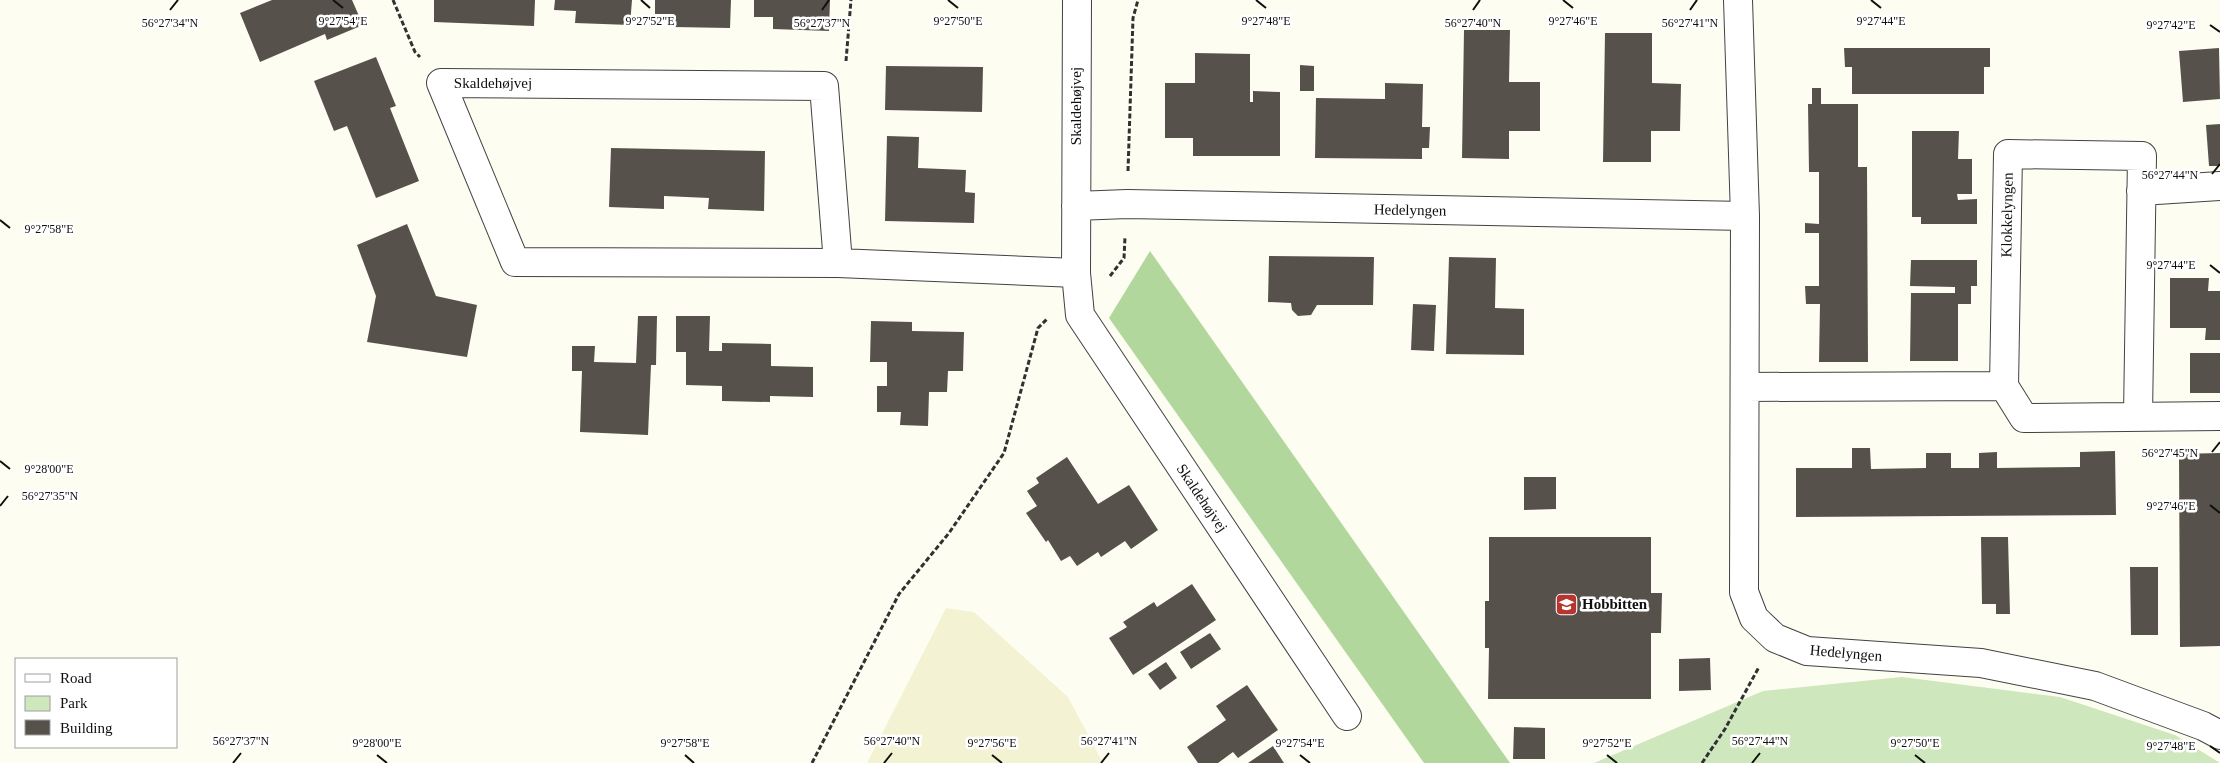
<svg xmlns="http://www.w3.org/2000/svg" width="2220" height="763" font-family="Georgia,serif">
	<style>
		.farmland { fill: #f3f3d3 }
		.green { fill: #cfe7bd }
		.forest { fill: #b2d79d }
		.building { fill: #57514c }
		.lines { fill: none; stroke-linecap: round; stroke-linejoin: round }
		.minor-casing { stroke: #424242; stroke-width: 30 }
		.path { stroke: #313131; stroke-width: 3; stroke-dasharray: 5 2.5; stroke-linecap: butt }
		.minor { stroke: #fff; stroke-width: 28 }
		.ticks { fill: none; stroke: #0f0f0f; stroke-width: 2 }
		.labels { text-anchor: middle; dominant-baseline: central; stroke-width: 5; stroke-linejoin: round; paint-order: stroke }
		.street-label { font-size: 15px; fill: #0f0f0f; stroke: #fff }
		.poi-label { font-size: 15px; font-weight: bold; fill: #0f0f0f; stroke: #fff; text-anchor: start }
		.ticks-label { font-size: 12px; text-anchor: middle; fill: #0f0f0f; stroke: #fff; stroke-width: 5; stroke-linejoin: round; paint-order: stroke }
	</style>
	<rect width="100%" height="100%" fill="#fefdf2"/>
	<path class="farmland" d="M946 608 974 612 1068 697 1103 763H867Z"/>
	<path class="green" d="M1902 677 2060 697 2175 735 2220 763H1594L1763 691Z"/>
	<path class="forest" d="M1150 251 1510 763H1424L1109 318Z"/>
	<path class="building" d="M272 0H352L363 25 327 40 325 34 260 62 240 13Z
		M434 0H535L534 26 434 22Z
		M555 0H632L630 25 575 23 576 11 554 10Z
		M655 0H731L730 28 673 27 674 14H655Z
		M754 0H830L829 31 773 29V17H754Z
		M1464 30H1510L1509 82H1540V131H1509V159L1462 158Z
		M1605 33H1652V83L1681 84 1680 131H1651V162H1603Z
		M1844 48H1990V67H1984V94H1852V67H1845Z
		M2219 48 2220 99 2183 102 2179 51Z
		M1195 53 1250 54V102H1253V91L1280 92V156H1193V138H1165V83H1195Z
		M376 57 396 106 390 108 419 181 376 198 347 126 334 131 314 81Z
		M1300 65 1314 66V91H1300Z
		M886 66 983 67 982 112 885 110Z
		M1385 83 1423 84 1422 127H1430L1429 148H1422V159L1315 158 1316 98 1385 99Z
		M1812 88H1821V104H1858V167H1867L1868 362H1819L1820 304H1806L1805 286H1819V233H1805V223L1819 224V172H1809L1808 104H1812Z
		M2220 124V166H2209L2206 125Z
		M1912 131H1959L1958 159H1972V194H1957L1958 200 1977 199V224H1921V217H1912Z
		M887 136 919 137 918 168 966 170 965 192 975 193 974 223 885 221Z
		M611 148 765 151 764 211 708 209 709 198 664 196V209L609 207Z
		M407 224 436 296 477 305 467 357 367 342 376 296 357 245Z
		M1269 256 1374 257 1373 305H1317L1311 315 1298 316 1292 310 1291 303 1268 302Z
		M1449 257 1496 258 1495 308 1524 309V355L1446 354Z
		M1911 260H1977V286H1971V304H1958V361H1910L1911 293H1955V287L1910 286Z
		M2170 278H2209L2208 291H2220V340H2205L2206 328H2170Z
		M1413 304 1436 305 1434 351 1411 350Z
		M638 316H657L656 365H651L648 435 580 432 582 371H572V346H595L594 362 636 363Z
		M676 316H710L709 351H722V343L771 344V366L813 367V397L770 396V402L722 401V386L686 385V352H676Z
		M871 321 912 322V331L964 332 963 371H948L947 392H929L928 426 900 425 901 412H877V386H887V362H870Z
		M2190 353H2220V393H2190Z
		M1852 448H1870L1871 469 1926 468V453H1951V468H1979V453L1997 452V468L2080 467V452L2115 451 2116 515 1796 517V468H1852Z
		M2220 453V646L2180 647 2179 454Z
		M1067 457 1098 504 1129 485 1158 530 1131 549 1125 541 1101 557 1098 552 1077 566 1070 556 1061 561 1048 540 1046 542 1026 513 1037 506 1027 491 1039 483 1036 478Z
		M1524 477H1556V509L1524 510Z
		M1489 537H1651V593H1662L1661 633H1651V699H1488L1489 648H1485V601H1489Z
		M1981 537H2008L2010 614H1996V604H1982Z
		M2130 567H2158V635H2131Z
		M1192 584 1216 620 1133 675 1109 638 1127 627 1123 622 1154 602 1157 607Z
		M1210 633 1221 649 1191 669 1180 652Z
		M1710 658 1711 690 1679 691V659Z
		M1166 662 1177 678 1160 690 1148 674Z
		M1247 685 1278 730 1238 758 1233 752 1218 763H1198L1187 747 1226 720 1216 706Z
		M1514 727 1545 728V759H1513Z
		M1273 746 1284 763H1248Z"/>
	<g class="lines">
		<defs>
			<path id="minor" d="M1077 0 1076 273 1080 315 1347 716
				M1738 0 1745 216 1744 592 1754 618 1775 638 1807 651 1981 663 2095 686 2203 726 2220 735
				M2141 191 2220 186
				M1076 206 1127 204 1745 216
				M838 263 824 86 441 83 515 262 838 263 1076 273
				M2004 386 2008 154 2142 156 2138 416
				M1746 387 2004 386 2024 418 2220 416"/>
		</defs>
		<use href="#minor" class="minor-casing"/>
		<path class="path" d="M393 0 415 52 420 57
			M846 61 851 0
			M1128 171 1133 18 1138 0
			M1110 276 1124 258 1125 237
			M812 763 899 594 949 533 1004 453 1038 328 1048 318
			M1702 763 1725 729 1759 667"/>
		<use href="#minor" class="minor"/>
	</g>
	<path class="ticks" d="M333 0 343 8M641 0 650 8M948 0 958 8M1256 0 1266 8M1563 0 1573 8M1871 0 1881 8M170 10 178 0M822 10 829 0M1473 10 1480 0M1690 10 1697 0M2210 25 2220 32M2212 174 2220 164M0 220 10 228M2210 265 2220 273M2212 452 2220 442M0 461 10 469M2210 505 2220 513M0 506 8 496M2210 746 2220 753M377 755 387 763M685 755 694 763M992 755 1002 763M1300 755 1310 763M1607 755 1617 763M1915 755 1925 763M233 763 241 753M884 763 892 753M1101 763 1109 753M1752 763 1760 753"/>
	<defs>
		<symbol id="school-square" viewBox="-11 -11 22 22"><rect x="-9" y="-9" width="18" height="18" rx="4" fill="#b7342f" stroke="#fff"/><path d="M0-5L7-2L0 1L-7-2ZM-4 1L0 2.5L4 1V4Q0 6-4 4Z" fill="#fff"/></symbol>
	</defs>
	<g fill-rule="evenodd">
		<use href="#school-square" x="1554" y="592" width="25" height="25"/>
	</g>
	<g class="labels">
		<g class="street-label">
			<text x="493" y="83">Skaldehøjvej</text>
			<text transform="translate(1076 106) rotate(-90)">Skaldehøjvej</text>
			<text transform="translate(1410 210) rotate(1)">Hedelyngen</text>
			<text transform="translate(2007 215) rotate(-89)">Klokkelyngen</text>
			<text transform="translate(1202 498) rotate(56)">Skaldehøjvej</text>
			<text transform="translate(1846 653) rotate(5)">Hedelyngen</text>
		</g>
		<g class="poi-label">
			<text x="1582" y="604">Hobbitten</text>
		</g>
	</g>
	<g class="ticks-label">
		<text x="1573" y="25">9°27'46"E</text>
		<text x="343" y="25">9°27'54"E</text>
		<text x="650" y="25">9°27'52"E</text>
		<text x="958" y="25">9°27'50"E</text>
		<text x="1266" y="25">9°27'48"E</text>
		<text x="1881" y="25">9°27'44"E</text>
		<text x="170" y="27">56°27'34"N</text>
		<text x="822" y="27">56°27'37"N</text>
		<text x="1473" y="27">56°27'40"N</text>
		<text x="1690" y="27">56°27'41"N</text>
		<text x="2171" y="29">9°27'42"E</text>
		<text x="2170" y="179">56°27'44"N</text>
		<text x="49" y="233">9°27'58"E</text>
		<text x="2171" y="269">9°27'44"E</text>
		<text x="2170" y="457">56°27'45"N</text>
		<text x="49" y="473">9°28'00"E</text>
		<text x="50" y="500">56°27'35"N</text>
		<text x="2171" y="510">9°27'46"E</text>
		<text x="241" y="745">56°27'37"N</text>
		<text x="892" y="745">56°27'40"N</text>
		<text x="1109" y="745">56°27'41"N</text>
		<text x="1760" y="745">56°27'44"N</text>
		<text x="377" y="747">9°28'00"E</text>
		<text x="685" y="747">9°27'58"E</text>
		<text x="992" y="747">9°27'56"E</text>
		<text x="1300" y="747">9°27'54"E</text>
		<text x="1607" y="747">9°27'52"E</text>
		<text x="1915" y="747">9°27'50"E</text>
		<text x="2171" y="750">9°27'48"E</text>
	</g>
	<rect x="15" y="658" width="162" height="90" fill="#ffffff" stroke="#9f9f9f"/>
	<rect x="25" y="674" width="25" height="8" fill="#ffffff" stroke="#9f9f9f"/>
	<text x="60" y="683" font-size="15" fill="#0f0f0f">Road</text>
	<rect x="25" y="696" width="25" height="15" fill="#cfe7bd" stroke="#9f9f9f"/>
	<text x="60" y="708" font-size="15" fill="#0f0f0f">Park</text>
	<rect x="25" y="720" width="25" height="15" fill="#57514c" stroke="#9f9f9f"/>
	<text x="60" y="733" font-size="15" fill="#0f0f0f">Building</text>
</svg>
